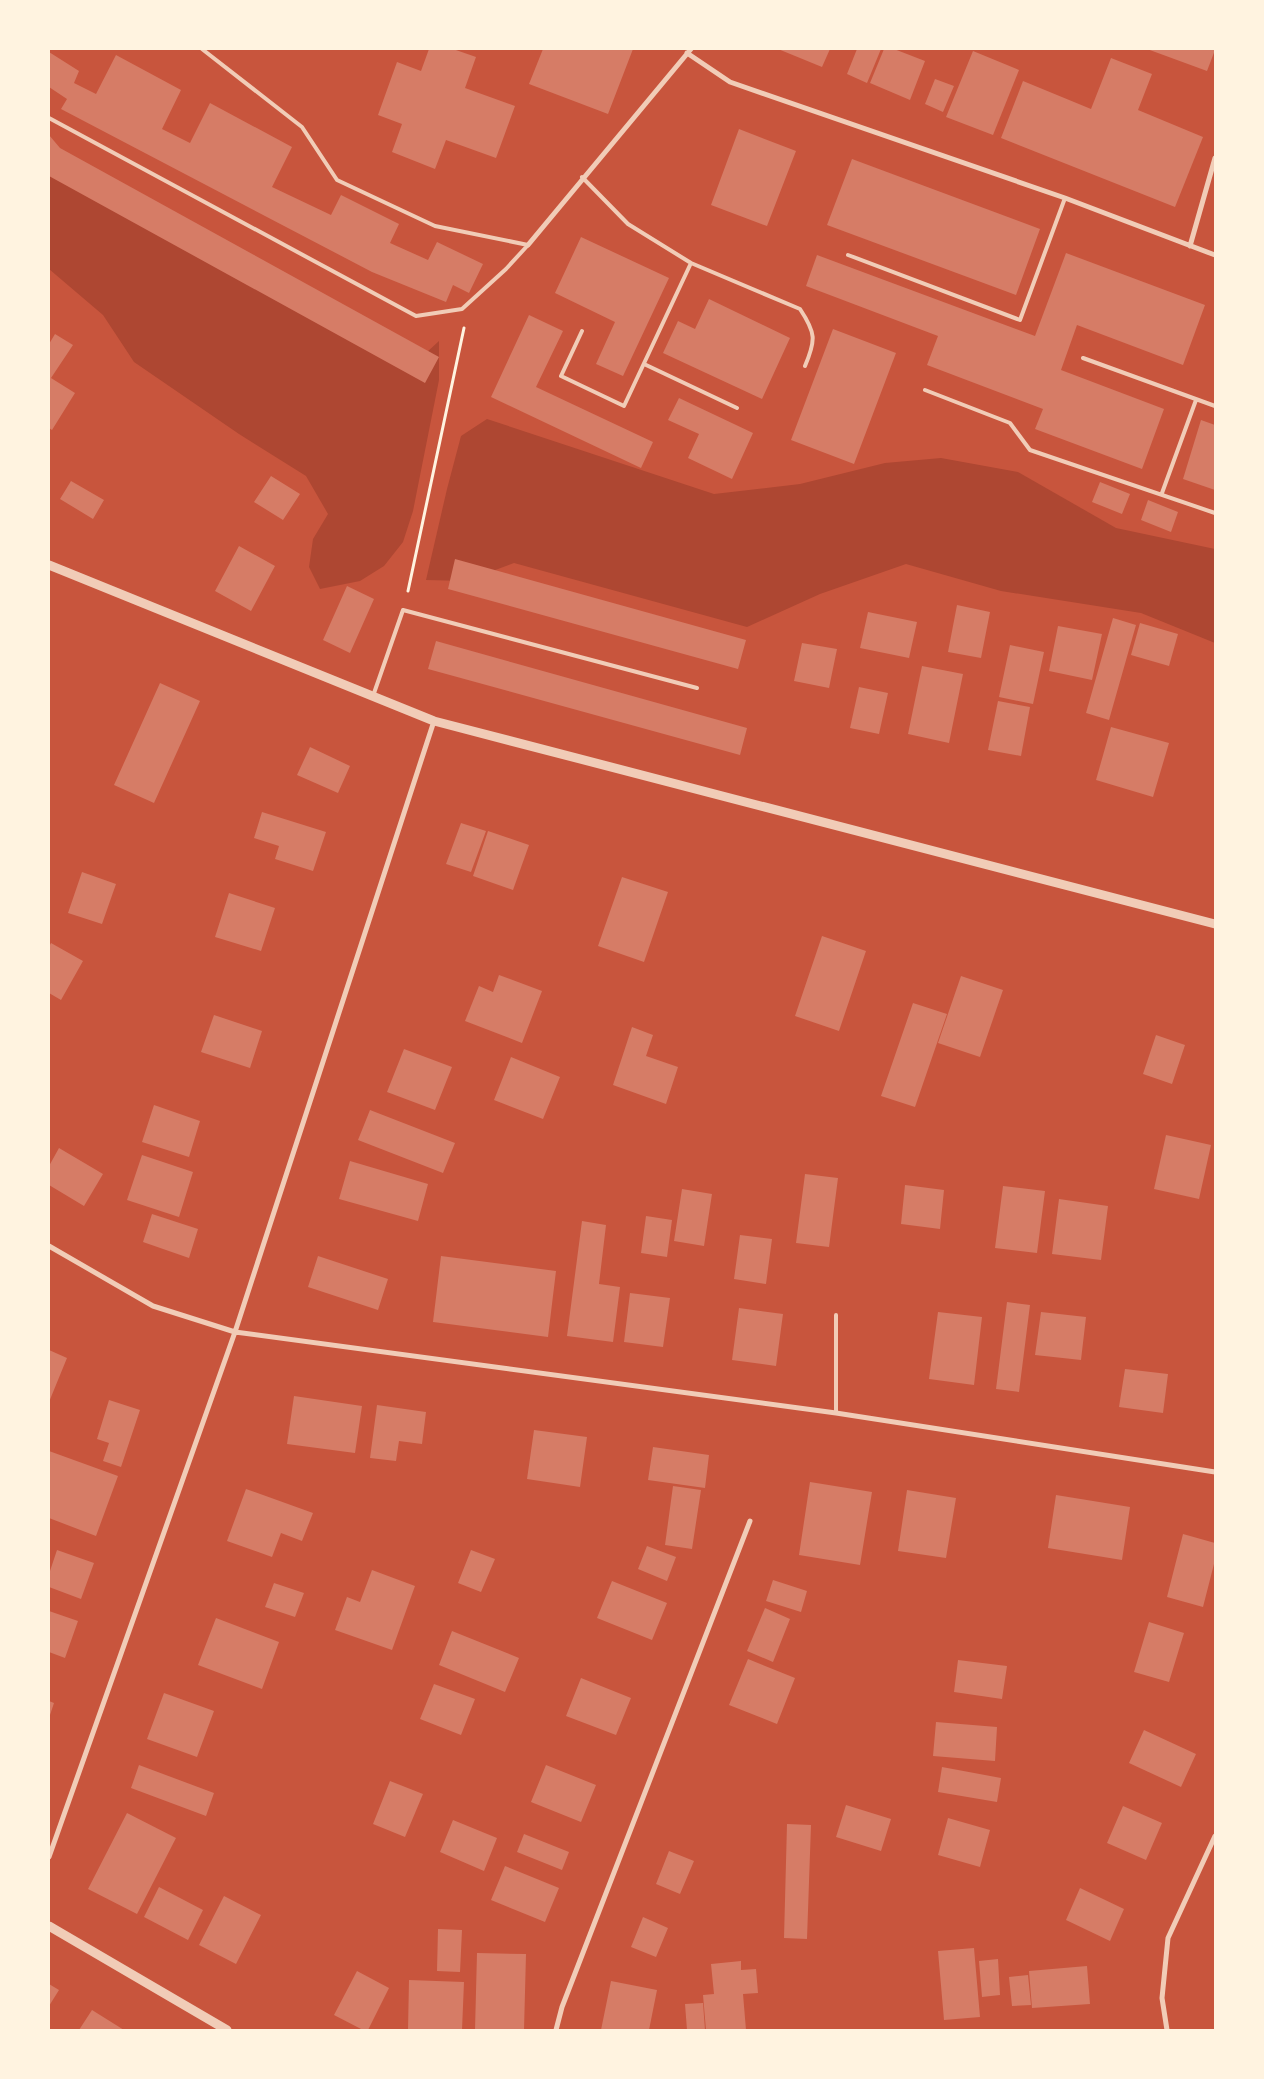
<svg xmlns="http://www.w3.org/2000/svg" width="1264" height="2079" font-family="Barlow,sans-serif">
	<style>
		.green { fill: #ae4732 }
		.building { fill: #d67c66 }
		.lines { fill: none; stroke-linecap: round; stroke-linejoin: round }
		.path { stroke: #fff3e0; stroke-width: 3 }
		.service { stroke: #f1ccb7; stroke-width: 4 }
		.minor { stroke: #f1ccb7; stroke-width: 5 }
		.tertiary { stroke: #f1ccb7; stroke-width: 9 }
	</style>
	<rect width="100%" height="100%" fill="#c8553d"/>
	<path class="green" d="M49 164 413 365 439 341V380L413 511 403 542 384 566 360 581 320 589 309 567 313 539 328 514 306 476 239 434 134 362 103 315 49 269Z
		M487 419 714 494 800 484 885 463 941 458 1018 472 1116 528 1215 549V643L1141 613 1001 591 906 564 820 594 747 627 514 563 466 581 426 580 447 489 461 436Z"/>
	<path class="building" d="M429 49H453L476 57 465 88 515 106 496 158 446 140 435 169 392 152 402 124 378 115 397 62 421 71Z
		M543 49H633L608 114 529 84Z
		M778 49H830L822 67Z
		M857 49H881L867 83 847 74Z
		M884 49H894L925 61 910 100 870 83Z
		M1147 49H1215V50L1207 71Z
		M973 51 1019 70 993 135 946 117Z
		M49 52 79 71 74 83 96 94 116 55 181 90 162 129 190 143 210 103 292 147 272 187 331 215 341 195 399 224 390 243 428 260 437 242 483 264 469 293 453 285 446 302 372 272 61 109 67 99 49 87Z
		M1111 58 1152 74 1138 110 1203 137 1175 207 1001 138 1023 81 1091 109Z
		M935 79 954 86 943 112 925 104Z
		M739 129 796 151 767 226 711 205Z
		M49 135 60 148 439 357 425 383 49 176Z
		M852 159 1040 229 1016 295 827 225Z
		M581 237 669 278 623 376 596 364 615 322 555 293Z
		M1066 253 1205 305 1183 365 1077 325 1061 370 1164 409 1142 469 1035 429 1043 409 927 365 938 336 806 286 817 255 1035 336Z
		M709 299 790 338 762 399 663 353 678 321 695 329Z
		M529 315 563 331 536 387 653 442 641 468 491 397Z
		M833 329 896 353 854 464 791 440Z
		M55 334 73 345 51 378 75 393 52 430 49 428V344Z
		M679 398 753 433 732 479 688 458 699 434 668 420Z
		M1201 420 1215 425V490L1183 479Z
		M271 476 300 494 283 520 254 502Z
		M71 481 104 500 93 519 60 499Z
		M1100 482 1130 494 1122 514 1092 502Z
		M1148 500 1178 512 1171 532 1141 520Z
		M239 546 275 566 251 611 215 591Z
		M455 559 746 640 738 669 448 589Z
		M347 586 374 599 350 653 323 640Z
		M957 605 990 612 981 658 948 652Z
		M868 612 917 622 909 658 860 648Z
		M1113 618 1136 625 1109 720 1086 713Z
		M1140 623 1178 634 1169 666 1131 655Z
		M1058 626 1102 634 1092 680 1049 671Z
		M436 641 747 728 740 755 428 669Z
		M802 643 837 649 829 688 794 681Z
		M1010 645 1044 652 1033 704 999 697Z
		M922 666 963 674 949 743 908 734Z
		M160 683 200 701 154 803 114 785Z
		M859 687 888 693 879 734 850 728Z
		M998 701 1030 707 1021 756 988 750Z
		M1111 727 1169 743 1153 797 1096 780Z
		M310 747 350 766 338 793 297 775Z
		M262 812 326 832 313 871 275 859 279 846 254 838Z
		M461 823 486 831 471 872 446 864Z
		M488 831 529 845 513 890 473 876Z
		M82 872 116 884 102 924 68 913Z
		M622 877 668 892 644 962 598 946Z
		M229 893 275 908 261 951 215 937Z
		M822 936 866 951 839 1031 795 1016Z
		M51 943 83 961 61 1000 49 993V947Z
		M499 975 542 991 522 1043 465 1021 479 986 493 992Z
		M961 976 1003 990 980 1057 938 1043Z
		M913 1003 947 1014 915 1107 881 1096Z
		M214 1015 262 1031 250 1068 201 1052Z
		M632 1027 653 1035 646 1056 678 1067 666 1104 613 1085Z
		M1156 1035 1185 1045 1172 1084 1143 1074Z
		M404 1049 452 1067 435 1110 387 1092Z
		M511 1057 560 1077 543 1119 494 1100Z
		M154 1105 200 1121 189 1157 142 1142Z
		M370 1110 455 1143 443 1173 358 1140Z
		M1166 1135 1211 1145 1199 1199 1154 1189Z
		M59 1148 103 1174 84 1206 49 1185V1166Z
		M142 1155 193 1172 179 1217 127 1200Z
		M350 1161 428 1184 418 1221 339 1199Z
		M805 1174 838 1178 829 1247 796 1243Z
		M905 1185 944 1190 940 1229 901 1224Z
		M1003 1186 1045 1191 1037 1253 995 1248Z
		M682 1189 712 1194 704 1246 674 1241Z
		M1059 1199 1108 1206 1101 1260 1052 1254Z
		M152 1214 198 1229 189 1258 143 1242Z
		M646 1216 672 1220 667 1257 641 1253Z
		M582 1221 606 1225 599 1284 620 1287 613 1342 567 1336Z
		M740 1235 772 1239 766 1284 734 1279Z
		M318 1256 388 1279 378 1310 308 1287Z
		M441 1256 556 1271 548 1337 433 1322Z
		M630 1293 670 1298 663 1347 624 1342Z
		M1007 1302 1030 1305 1019 1392 996 1389Z
		M739 1308 783 1314 776 1366 732 1360Z
		M938 1312 982 1317 974 1385 929 1379Z
		M1041 1312 1086 1317 1081 1360 1035 1355Z
		M49 1350 67 1358 49 1402Z
		M1125 1369 1168 1374 1163 1413 1119 1407Z
		M294 1396 362 1406 355 1453 287 1444Z
		M109 1400 140 1410 121 1467 103 1461 109 1443 97 1439Z
		M377 1405 426 1412 422 1444 399 1441 396 1461 370 1458Z
		M534 1430 587 1437 580 1487 527 1479Z
		M653 1447 709 1455 705 1488 648 1480Z
		M49 1451 118 1476 96 1536 49 1518Z
		M810 1482 872 1492 860 1565 799 1555Z
		M673 1486 701 1490 692 1549 665 1545Z
		M246 1489 313 1513 302 1541 281 1533 272 1557 227 1541Z
		M907 1490 956 1498 946 1558 898 1551Z
		M1056 1495 1130 1507 1122 1560 1048 1548Z
		M1183 1534 1215 1543V1560L1203 1607 1167 1597Z
		M647 1546 676 1557 667 1581 638 1569Z
		M57 1550 94 1563 81 1599 49 1587V1574Z
		M471 1550 495 1559 481 1592 458 1583Z
		M372 1570 415 1586 392 1650 335 1630 347 1597 360 1602Z
		M773 1580 807 1591 801 1612 766 1601Z
		M612 1581 667 1603 652 1640 597 1618Z
		M274 1583 304 1593 295 1617 265 1607Z
		M765 1608 790 1619 773 1662 747 1651Z
		M49 1611 78 1621 65 1658 49 1652Z
		M216 1618 279 1642 262 1689 198 1665Z
		M1149 1622 1184 1633 1169 1682 1134 1672Z
		M452 1631 519 1658 505 1692 439 1665Z
		M748 1659 795 1678 777 1724 729 1705Z
		M958 1660 1007 1666 1002 1699 954 1692Z
		M581 1678 631 1698 616 1735 566 1716Z
		M434 1684 475 1699 461 1735 420 1719Z
		M164 1693 214 1711 197 1757 147 1739Z
		M49 1701 54 1703 49 1718Z
		M936 1722 997 1727 995 1761 933 1756Z
		M1144 1730 1196 1754 1181 1787 1129 1763Z
		M139 1765 214 1793 206 1816 131 1788Z
		M546 1765 596 1785 581 1822 531 1802Z
		M942 1767 1001 1778 997 1802 938 1792Z
		M390 1781 423 1794 405 1837 373 1824Z
		M846 1805 891 1819 881 1851 836 1837Z
		M1123 1806 1162 1823 1146 1860 1107 1843Z
		M127 1813 176 1838 137 1914 88 1889Z
		M948 1818 990 1830 980 1867 938 1855Z
		M453 1820 497 1838 484 1871 440 1852Z
		M787 1824 811 1825 807 1939 784 1938Z
		M524 1834 569 1852 562 1870 517 1852Z
		M669 1851 694 1861 680 1894 656 1884Z
		M505 1866 559 1888 545 1922 491 1900Z
		M159 1887 203 1910 188 1940 144 1917Z
		M1080 1888 1124 1909 1110 1941 1066 1920Z
		M224 1896 261 1915 236 1964 199 1945Z
		M643 1917 668 1928 656 1957 631 1947Z
		M438 1929 462 1930 460 1972 437 1971Z
		M974 1948 980 2017 944 2020 938 1951Z
		M477 1953 526 1954 524 2030H475Z
		M998 1959 1000 1995 982 1997 979 1961Z
		M741 1961V1970L756 1969 758 1993 743 1994 746 2030H706L703 1995 714 1994 711 1964Z
		M1087 1966 1090 2004 1032 2008 1029 1971Z
		M357 1971 389 1988 368 2030H363L334 2015Z
		M1028 1975 1031 2005 1012 2006 1009 1977Z
		M409 1980 464 1982 462 2030H408Z
		M611 1981 657 1990 649 2030H601Z
		M49 1984 59 1990 49 2006Z
		M703 2003 705 2030H687L685 2004Z
		M92 2010 124 2030H79Z"/>
	<g class="lines">
		<path class="path" d="M408 591 464 328"/>
		<path class="service" d="M202 49 302 127 337 180 435 226 528 245
			M49 118 416 316 462 309 506 269 528 245
			M582 177 628 224 691 263 800 309C816 333 816 340 805 366
			M848 255 1020 320 1065 198
			M582 331 561 376 624 406 691 263
			M1083 358 1215 406
			M644 364 737 408
			M925 390 1010 423 1030 450 1215 513
			M1162 493 1196 400
			M373 696 403 610 697 688
			M836 1315V1413"/>
		<path class="minor" d="M687 53 730 82 1065 198 1215 255
			M528 245 691 49
			M1190 246 1215 158
			M49 1246 153 1306 235 1332 836 1413 1215 1472
			M49 1857 235 1332 434 721
			M556 2030 562 2007 750 1521
			M1167 2030 1162 1998 1168 1938 1215 1836"/>
		<path class="tertiary" d="M49 565 434 721 1215 924
			M49 1926 227 2030"/>
	</g>
	<rect width="1264" height="2079" fill="none" stroke="#fff3e0" stroke-width="100"/>
</svg>
